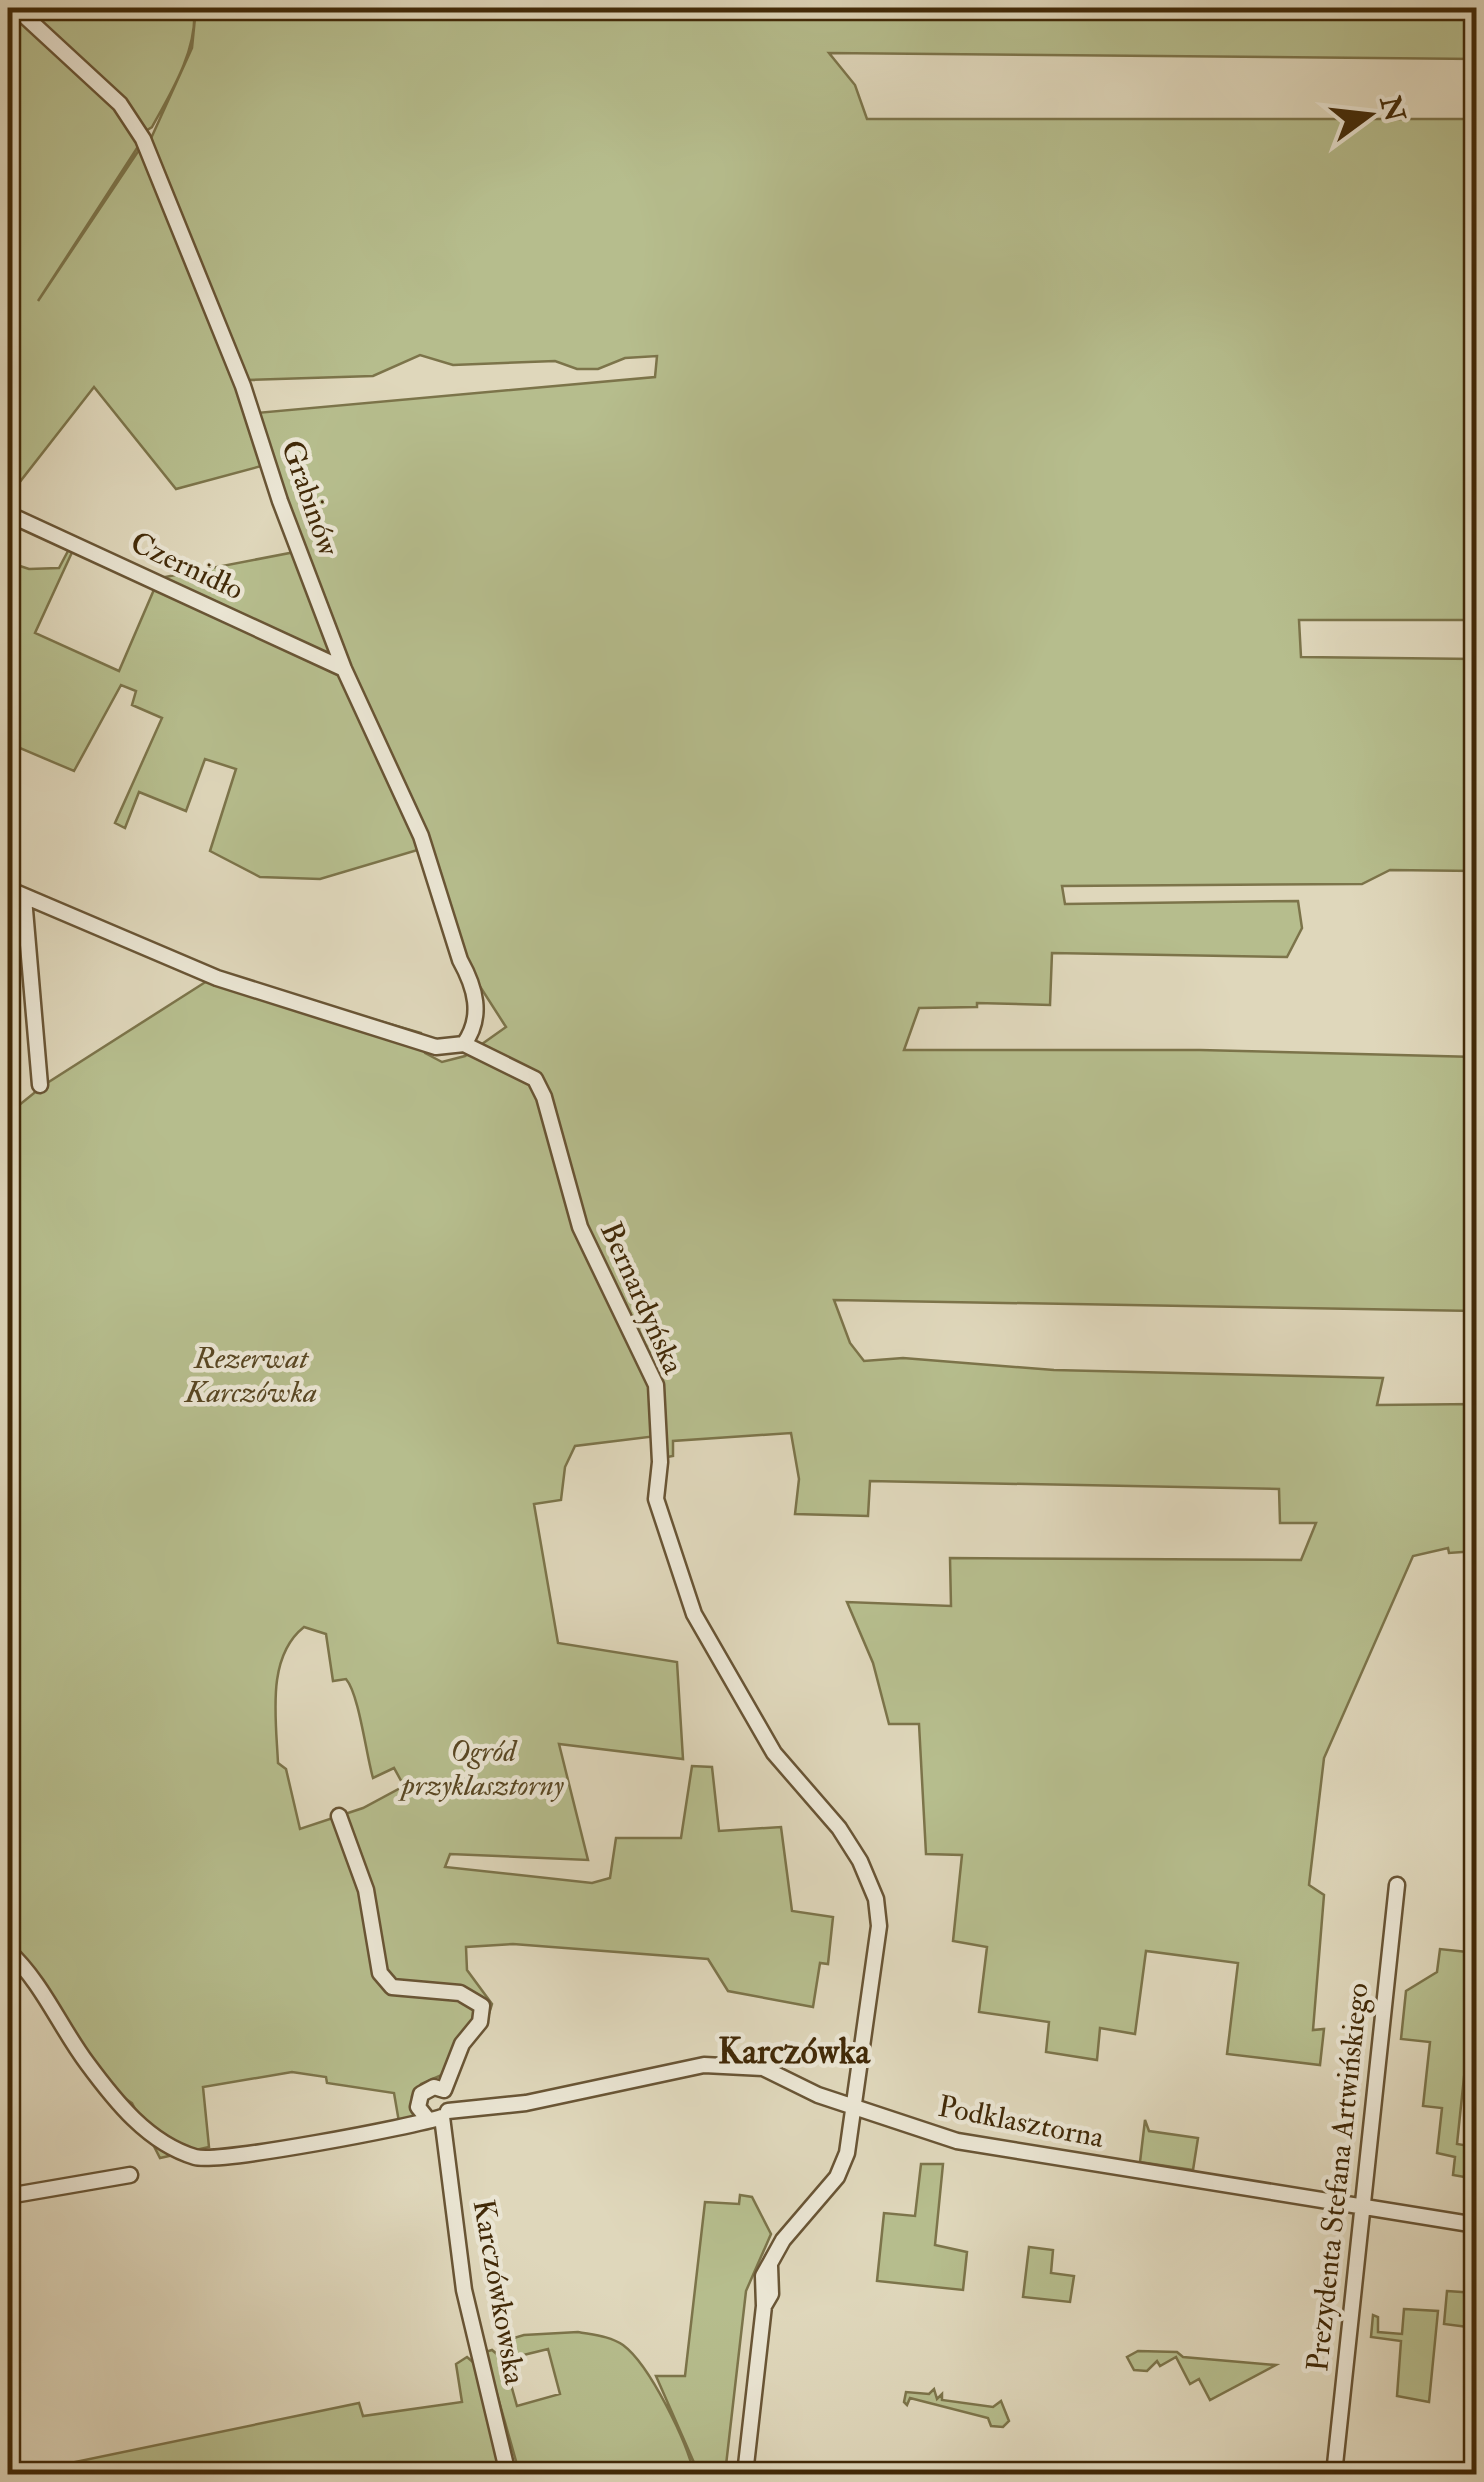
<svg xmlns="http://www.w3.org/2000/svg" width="1484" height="2482" font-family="'IM FELL Double Pica',serif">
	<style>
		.green { fill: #b6bd8d; stroke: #7c744a; stroke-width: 2.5; fill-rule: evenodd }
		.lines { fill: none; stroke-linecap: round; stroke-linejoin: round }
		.minor-casing { stroke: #695535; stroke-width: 19 }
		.minor { stroke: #eae5d3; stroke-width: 14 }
		.labels { text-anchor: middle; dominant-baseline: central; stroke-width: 9; stroke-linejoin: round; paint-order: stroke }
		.street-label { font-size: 30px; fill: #422a08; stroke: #eae5d3 }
		.park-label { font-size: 30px; font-style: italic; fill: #594723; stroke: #eae5d3 }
		.quarter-label { font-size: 35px; font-weight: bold; fill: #422a08; stroke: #eae5d3 }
	</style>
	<rect width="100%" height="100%" fill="#dfd7bb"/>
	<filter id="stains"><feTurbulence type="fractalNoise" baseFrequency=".002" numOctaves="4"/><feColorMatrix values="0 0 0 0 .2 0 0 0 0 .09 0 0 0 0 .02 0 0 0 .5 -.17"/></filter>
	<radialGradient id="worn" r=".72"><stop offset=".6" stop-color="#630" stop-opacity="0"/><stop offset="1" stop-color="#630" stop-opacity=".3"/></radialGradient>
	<path class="green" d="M8 8H13L47 45 118 106 141 142 38 301 141 147 194 274 195 268 148 145 192 48 196 8H1476V59L829 53 855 85 867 119H1476V620H1299L1301 657 1476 659V871L1390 870 1362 884 1062 886 1065 904 1298 901 1302 928 1287 957 1052 953 1050 1005 977 1003V1007L919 1008 904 1050H1200L1476 1057V1311L834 1300 850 1343 864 1361 903 1358 1054 1370 1383 1378 1377 1405 1476 1404V1551L1449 1553 1448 1548 1413 1556 1324 1758 1309 1885 1324 1895 1313 2030 1324 2029 1320 2065 1227 2054 1238 1963 1146 1951 1135 2034 1100 2028 1097 2060 1046 2052 1049 2022 979 2012 987 1947 953 1941 962 1855 926 1854 919 1724H889L873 1663 847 1602 951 1606 950 1558 1301 1560 1316 1523H1280L1279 1489 870 1481 868 1516 795 1514 799 1479 791 1433 673 1441V1456L667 1457 658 1380 586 1229 553 1132 548 1138 574 1216 646 1365 653 1385 657 1436 575 1446 565 1467 561 1500 534 1504 558 1643 677 1662 683 1759 559 1744 588 1860 450 1854 445 1867 592 1883 610 1878 616 1838H681L692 1766 712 1767 719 1831 781 1827 792 1911 833 1917 828 1964 820 1963 813 2007 728 1991 708 1959 513 1944 466 1947 467 1970 492 2004 488 2017 484 2004 473 1993 471 1999 478 2015 460 2037 444 2074 421 2084 412 2096 414 2119 399 2122 394 2093 327 2083 326 2077 292 2072 203 2087 209 2147 160 2158 132 2103 105 2085 28 1972 8 1955V1114L44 1085 218 974 421 1033 425 1053 442 1062 465 1056 506 1027 463 960 425 837 344 662 256 413 655 377 657 356 625 358 598 369H577L555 361 453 365 420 355 373 376 245 380 209 298 205 303 237 378 265 465 176 489 94 387 8 497ZM304 1627 326 1634 333 1681 346 1679C359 1694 366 1754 373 1778L394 1768 404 1786 363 1808 300 1829 286 1769 278 1763C276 1718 266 1657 304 1627Z
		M20 8H194C198 49 171 93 152 127L144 132Z
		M74 548 35 633 119 671 156 585 341 671 421 849 320 879 260 877 210 851 236 769 205 759 186 811 139 792 125 828 115 823 162 718 132 705 136 691 121 685 74 771 8 743V562L29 569 59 568 69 549Z
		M295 552 335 660 160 578Z
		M1472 1889H1476V2080L1464 2077 1457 2144 1476 2147V2179L1453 2175 1455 2157 1437 2153 1442 2108 1423 2106 1430 2042 1401 2039 1406 1991 1437 1972 1440 1949 1468 1952Z
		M1145 2120 1149 2131 1198 2138 1193 2170 1140 2162Z
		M921 2164H943L935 2245 967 2252 963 2290 877 2281 884 2213 915 2216Z
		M740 2195 752 2197 771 2234 746 2291 725 2474H699L656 2376H685L705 2202 739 2204Z
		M1029 2247 1053 2250 1051 2273 1074 2276 1070 2302 1023 2297Z
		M1447 2291 1476 2293V2328L1444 2324Z
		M1404 2309 1438 2311 1429 2402 1397 2396 1401 2341 1371 2337 1373 2315 1378 2317V2332L1402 2334Z
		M578 2332C594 2335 610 2336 623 2345 650 2365 687 2442 694 2474H520L533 2464 518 2468 485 2352 492 2350 504 2360 517 2406 560 2394 548 2349 511 2358 497 2343 524 2335Z
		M1138 2351 1177 2352 1183 2357 1276 2365 1210 2400 1199 2379 1190 2384 1176 2357 1160 2366 1157 2361 1147 2371 1134 2370 1127 2357Z
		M467 2357 474 2363 502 2474H51V2467L359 2403 363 2416 462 2402 456 2364Z
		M934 2389 937 2399 942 2394V2400L993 2407 1001 2401 1009 2421 1003 2427 991 2426 988 2418 910 2398 907 2405 904 2402 906 2392 929 2394Z"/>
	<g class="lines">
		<defs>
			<path id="minor" d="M16 8 120 104 143 139 243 386 280 501 344 669 421 836 460 960C475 987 484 1016 464 1044
				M8 514 344 669
				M8 889 217 978 436 1047 464 1044 535 1079 544 1097 580 1227 656 1385 660 1462 656 1499 694 1614 774 1753 839 1828 860 1861 876 1899 879 1926 847 2153 837 2177 783 2240 763 2276 764 2306 745 2474
				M24 898 40 1085
				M339 1816 366 1890 380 1973 392 1987 460 1993 482 2006 480 2022 462 2044 444 2090
				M8 1951C42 1982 60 2027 87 2063 115 2101 148 2143 195 2157 218 2164 415 2126 442 2117
				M448 2111 526 2103 704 2065 763 2068 818 2095 957 2141 1476 2225
				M426 2117 418 2107 421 2094 434 2087 444 2090
				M442 2117 464 2290 508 2474
				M8 2196 130 2175
				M764 2306 771 2294 770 2266
				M1334 2474 1397 1885"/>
		</defs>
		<use href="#minor" class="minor-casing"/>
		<use href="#minor" class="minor"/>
	</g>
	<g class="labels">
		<g class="street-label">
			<text transform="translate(310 498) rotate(71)">Grabinów</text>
			<text transform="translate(187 566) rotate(25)">Czernidło</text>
			<text transform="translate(642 1298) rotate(66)">Bernardyńska</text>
			<text transform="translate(1021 2122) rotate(11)">Podklasztorna</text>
			<text transform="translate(1338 2177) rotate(-84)">Prezydenta Stefana Artwińskiego</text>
			<text transform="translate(499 2292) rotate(80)">Karczówkowska</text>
		</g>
		<g class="park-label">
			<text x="251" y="1358">Rezerwat<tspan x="251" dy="34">Karczówka</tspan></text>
			<text x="483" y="1751">Ogród<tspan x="483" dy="34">przyklasztorny</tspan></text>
		</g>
		<g class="quarter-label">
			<text x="794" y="2052">Karczówka</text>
		</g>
	</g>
	<rect width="1484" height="2482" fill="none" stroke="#dfd7bb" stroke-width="40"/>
	<rect x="10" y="10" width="1464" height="2462" fill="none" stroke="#422a08" stroke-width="5"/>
	<rect x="20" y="20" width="1444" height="2442" fill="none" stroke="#422a08" stroke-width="2.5"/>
	<g transform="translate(1369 115) rotate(75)" stroke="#eae5d3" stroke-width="8" paint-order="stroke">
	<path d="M0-8L18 38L0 25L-18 38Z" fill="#422a08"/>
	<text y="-15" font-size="28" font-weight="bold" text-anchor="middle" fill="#422a08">N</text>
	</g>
	<rect width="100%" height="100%" filter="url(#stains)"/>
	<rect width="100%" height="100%" fill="url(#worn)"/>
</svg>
